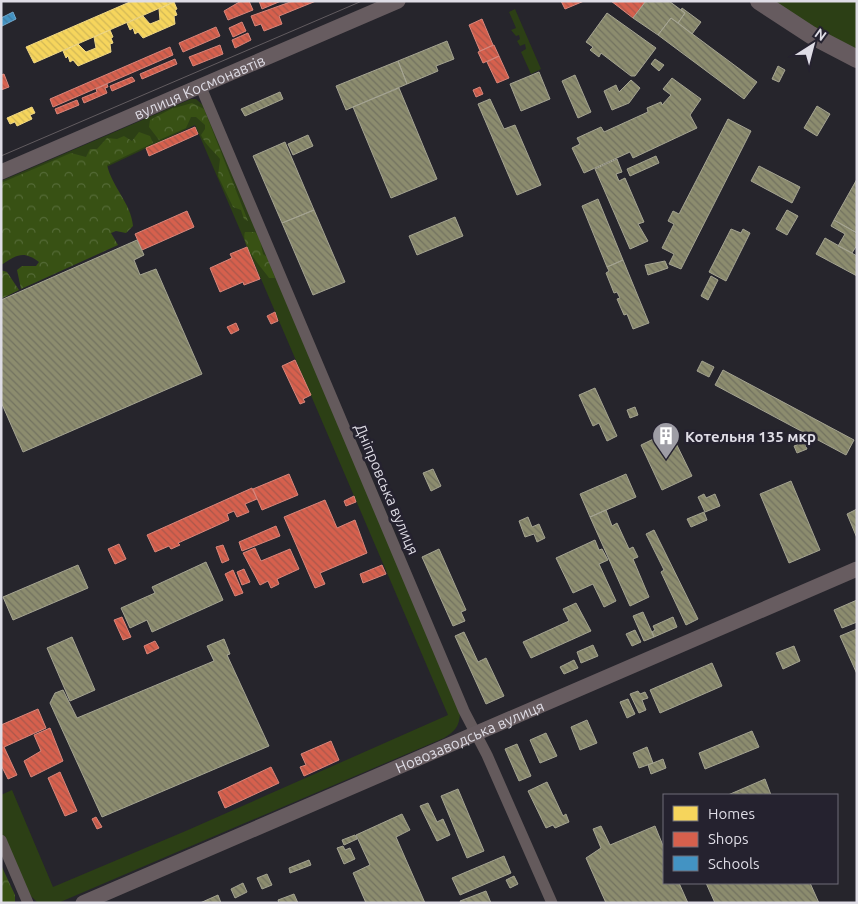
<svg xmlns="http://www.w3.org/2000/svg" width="858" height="904" font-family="Ubuntu,sans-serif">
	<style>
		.green { fill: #2c3f15 }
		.forest { fill: url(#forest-crowns) }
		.homes { fill: url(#homes-back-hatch); stroke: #efd785 }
		.shops { fill: url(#shops-back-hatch); stroke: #d9867b }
		.schools { fill: url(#schools-back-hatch); stroke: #72a9ce }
		.industry { fill: url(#industry-back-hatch); stroke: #a5a492 }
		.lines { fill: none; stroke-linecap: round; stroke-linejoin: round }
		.street { stroke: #645a5c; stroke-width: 11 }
		.secondary { stroke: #675c60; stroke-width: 15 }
		.primary { stroke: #665b5f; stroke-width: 18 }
		.tram { stroke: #625c60; stroke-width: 1 }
		.labels { text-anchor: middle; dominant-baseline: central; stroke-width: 5; stroke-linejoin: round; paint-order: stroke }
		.street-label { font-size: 15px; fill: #dfdde6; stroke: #25222f }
		.poi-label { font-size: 15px; font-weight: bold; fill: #dfdde6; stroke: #25222f; text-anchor: start }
	</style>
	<defs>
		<pattern id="forest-crowns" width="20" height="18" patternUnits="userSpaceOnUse" patternTransform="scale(1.25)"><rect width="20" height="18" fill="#385114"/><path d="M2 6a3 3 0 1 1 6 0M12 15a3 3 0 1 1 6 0" fill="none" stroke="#546a36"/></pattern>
		<pattern id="homes-back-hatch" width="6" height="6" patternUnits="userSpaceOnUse" patternTransform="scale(1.25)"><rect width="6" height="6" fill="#f6d55c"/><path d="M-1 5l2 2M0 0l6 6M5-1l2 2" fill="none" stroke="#d2b857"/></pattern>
		<pattern id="shops-back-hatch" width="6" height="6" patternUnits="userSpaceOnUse" patternTransform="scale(1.25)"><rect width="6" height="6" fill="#d6604d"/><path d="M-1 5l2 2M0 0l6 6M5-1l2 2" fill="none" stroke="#aa574b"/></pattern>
		<pattern id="schools-back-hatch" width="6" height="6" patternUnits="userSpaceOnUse" patternTransform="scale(1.25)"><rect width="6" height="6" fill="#4393c3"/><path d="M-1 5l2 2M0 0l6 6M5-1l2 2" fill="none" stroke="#437b9d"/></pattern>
		<pattern id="industry-back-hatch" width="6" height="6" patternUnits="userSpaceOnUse" patternTransform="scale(1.25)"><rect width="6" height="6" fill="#8c8c6e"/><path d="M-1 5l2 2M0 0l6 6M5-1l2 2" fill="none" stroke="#727260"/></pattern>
	</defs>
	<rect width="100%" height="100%" fill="#26252c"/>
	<path class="green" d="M770 1H857V50L815 29Z
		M515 9 541 69 531 74 521 52 526 49 525 44 520 46 517 41 520 39 519 35 516 36 511 30 516 28 509 12Z
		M191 99H196L204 106 460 714C459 727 455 731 444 738L58 903H38L29 894 1 832V795L12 790 53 887 188 830 448 715 195 125 1 217V181Z"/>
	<path class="forest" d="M192 103 204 109 248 221 244 219 241 210 233 207 218 176 220 159C213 150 206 146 201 135L205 129V125L196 117H191L186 128 159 140 149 127 150 120 171 109Z
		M139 132 150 136 153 143 107 165C112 187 131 203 133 226L126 233 116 231 111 233 118 245 21 289 17 270 22 266H36L39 262C23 250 17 255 1 265V183L71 153 86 157 90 149H97L107 138 117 139 124 136 132 141Z
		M245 232H255C261 239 261 246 263 254L267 257 275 278H269C262 268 240 245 245 232Z
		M1 270 7 272 19 290 1 299Z
		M1 865 15 895V903H1Z"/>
	<path class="homes" d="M132 1H176L34 63 26 47Z
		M174 2 177 9 175 10 177 15 174 16 175 24 143 38 138 32 135 34 133 28 130 30 127 23 143 16 150 24 160 20 159 9Z
		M110 30 113 37 111 38 113 43 110 44 111 52 78 66 73 60 70 62 68 56 66 58 63 51 78 44 86 52 96 48 94 37Z
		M32 107 35 113 30 115 32 119 17 126 15 122 10 124 7 118Z"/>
	<path class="shops" d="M241 1H249L253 10 228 20 224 11Z
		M259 1H281L262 9Z
		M293 1H316L279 16 282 24 264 31 261 24 255 26 251 16Z
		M561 1H584L565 9Z
		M611 1H646L633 18Z
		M482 19 493 45 480 51 469 25Z
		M242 22 246 31 233 37 229 28Z
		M216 27 220 36 183 52 179 43Z
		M248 33 251 40 235 48 232 40Z
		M220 45 223 54 193 66 189 57Z
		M494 45 499 56 483 63 478 52Z
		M170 47 173 55 53 107 50 99Z
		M499 56 509 78 497 83 487 62Z
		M175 59 177 64 142 79 140 74Z
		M4 74 9 87 1 90V75Z
		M132 77 135 81 112 91 110 86Z
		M107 84 108 87 105 88 107 93 84 103 82 98 97 92 96 89Z
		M480 87 483 94 476 97 473 90Z
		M77 100 79 105 57 114 55 109Z
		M195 127 198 134 149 156 146 148Z
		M187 211 194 227 142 250 135 234Z
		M247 247 260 279 244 285 243 282 220 292 210 268 232 258 230 254Z
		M275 312 278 321 271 324 267 316Z
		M236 323 239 330 231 334 227 327Z
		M295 360 311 395 303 399 305 402 300 404 282 366Z
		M289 474 298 495 262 510 253 489Z
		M252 488 257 499 245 504 249 512 237 517 234 511 227 514 229 520 178 543 180 545 171 549 169 546 155 552 147 535Z
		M354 496 356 502 346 506 344 501Z
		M325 500 337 528 355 520 367 553 320 573 325 584 315 588 284 517Z
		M276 526 280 536 242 551 239 542Z
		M119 544 126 559 115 564 108 549Z
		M223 545 229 560 222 563 216 547Z
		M255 548 261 561 290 549 299 569 277 579 279 584 271 588 268 581 260 585 243 553Z
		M382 565 386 574 363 583 360 574Z
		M244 569 250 582 242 585 237 572Z
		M233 570 243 593 235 596 225 574Z
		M122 617 131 637 123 640 114 620Z
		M155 641 159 648 147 654 144 646Z
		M38 709 46 728 4 747 17 775 8 779 1 765V725Z
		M50 728 63 761 31 777 24 761 41 751 34 735Z
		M331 741 339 760 304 776 300 767 306 765 301 754Z
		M271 767 279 783 225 808 218 792Z
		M60 772 77 811 65 816 48 778Z
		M96 817 102 827 97 829 92 819Z"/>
	<path class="schools" d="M13 12 16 19 2 26 1 18Z"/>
	<path class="industry" d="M646 1H669L685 13 678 23 671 18 658 35 633 18Z
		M682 8 701 22 692 34 678 23 685 13 681 10Z
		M607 13 656 48 635 76H631L601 53 599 57 590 50 593 47 586 42Z
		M671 18 757 82 744 99 658 35Z
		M447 41 454 59 436 66 438 71 407 84 398 61Z
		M655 59 664 65 659 71 651 64Z
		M398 61 407 84 346 110 336 86Z
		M778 66 785 70 779 82 772 79Z
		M539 72 550 99 521 111 510 84Z
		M575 75 591 112 578 118 562 81Z
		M672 78 701 99 690 115 697 128 633 158 630 152 584 173 572 148 580 144 577 138 601 127 604 132 648 112 647 108 661 102 662 105 671 95 663 89Z
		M631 80 640 88 629 103 612 110 604 91 616 85 619 92Z
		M399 88 437 179 391 198 353 107Z
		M280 92 283 99 245 116 241 109Z
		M490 99 504 129 515 125 541 185 517 195 478 104Z
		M817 106 830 114 817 136 804 128Z
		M728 119 751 131 681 269 669 264 674 254 662 248 674 224 668 221 673 211 679 214Z
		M308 135 313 146 293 155 288 144Z
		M285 142 314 210 282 223 253 156Z
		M656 156 659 163 630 176 627 169Z
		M617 159 622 172 616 174 619 181 625 178 644 222 638 224 648 241 630 249 595 169Z
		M759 166 800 187 792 203 751 181Z
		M857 179V233L834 220Z
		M598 199 623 260 607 267 582 206Z
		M314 210 345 282 313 295 282 223Z
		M787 210 798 216 787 235 776 229Z
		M455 217 463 236 417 255 409 236Z
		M834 220 857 233V245L852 253 838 246 845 234 831 226Z
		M731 229 741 233 743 229 750 233 726 281 709 272Z
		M825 238 857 256V276L816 254Z
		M137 240 144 255 134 260 140 275 156 269 202 374 23 452 1 402V300Z
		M623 260 649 323 633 329 627 314 624 315 617 299 620 298 617 292 614 293 606 273 609 271 607 267Z
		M665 261 668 268 648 275 645 265Z
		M711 276 718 280 708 300 701 296Z
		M702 361 714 367 709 377 697 371Z
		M723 370 854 440 846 455 715 385Z
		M595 388 617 436 607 441 599 423 593 426 579 395Z
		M635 407 638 415 630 418 627 410Z
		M670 431 692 476 662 490 641 445Z
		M804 442 807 449 797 453 794 446Z
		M433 469 441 486 431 491 423 473Z
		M626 474 636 497 590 517 580 494Z
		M791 481 820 550 789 563 760 494Z
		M704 494 706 498 715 494 720 506 705 512 698 497Z
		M857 509V538L847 514Z
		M606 510 612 526 617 523 629 549 633 547 638 557 633 559 649 597 630 606 590 517Z
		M704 512 707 520 691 527 687 519Z
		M528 517 532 527 539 524 545 538 537 542 534 534 525 537 519 521Z
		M654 530 698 619 686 625 661 572 664 570 646 534Z
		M595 540 599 550 602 549 608 560 599 564 616 601 604 607 593 584 573 593 556 558Z
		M439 549 466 610 461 612 465 621 453 626 422 557Z
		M206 562 223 600 152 632 147 620 130 628 121 608 155 593 152 587Z
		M78 565 88 588 13 620 3 597Z
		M857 600V622L842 628 834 610Z
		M576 603 591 631 531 658 523 642 569 621 563 609Z
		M643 612 654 637 644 641 633 616Z
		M673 617 677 627 654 637 652 632 655 630 653 626Z
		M857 629V674L840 636Z
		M635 630 641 642 632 646 626 634Z
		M464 632 478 662 486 658 504 696 486 704 455 636Z
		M72 637 95 690 70 701 47 648Z
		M224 639 230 654 227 655 269 746 102 817 50 703 55 693 63 690 77 718 214 661 207 646Z
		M593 645 598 656 581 663 577 652Z
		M794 646 800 661 783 669 776 653Z
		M574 660 578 668 564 674 560 667Z
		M712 663 722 686 660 713 650 690Z
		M638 691 640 694 645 692 648 698 642 700 646 710 639 713 630 694Z
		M628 699 635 714 627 718 620 702Z
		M587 720 597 743 580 750 571 727Z
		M752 731 759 747 705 769 699 753Z
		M546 733 557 756 540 763 530 740Z
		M517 744 531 776 519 781 505 749Z
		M647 747 653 763 639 768 633 753Z
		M663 759 666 768 651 774 648 765Z
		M765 779 771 795H728Z
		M547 782 563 816 566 814 569 822 555 828 553 825 546 828 528 791Z
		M458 789 484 851 467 858 441 796Z
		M428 803 437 822 443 819 450 835 437 841 420 806Z
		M402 814 410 830 396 837 425 903H366L353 873 370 865 356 835Z
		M601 826 610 845 655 826 664 848V883H679L688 903H606L586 858 601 848 593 829Z
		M355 835 357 839 344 845 342 840Z
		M343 846 345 850 350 848 355 859 344 864 337 848Z
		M504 856 511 873 460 895 452 878Z
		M309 860 311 865 290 873 289 868Z
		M267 874 272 885 262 889 257 878Z
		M514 876 518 884 510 888 506 880Z
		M243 883 247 892 235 898 231 889Z
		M706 883H810L819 903H715Z
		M486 891 491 903H461L460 901Z
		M294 894 298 903H279L278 900Z
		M218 895 221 903H200Z"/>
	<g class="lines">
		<path class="street" d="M200 85 464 711 487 755 552 903
			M1 840 28 903"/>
		<g class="secondary">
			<path id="s1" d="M1 172 398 1"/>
			<path id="s2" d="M83 903 857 569"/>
		</g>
		<path class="primary" d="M759 1 811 35 857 59"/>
		<path class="tram" d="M1 156 362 1"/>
	</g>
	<defs>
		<symbol id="building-pin" viewBox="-11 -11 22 30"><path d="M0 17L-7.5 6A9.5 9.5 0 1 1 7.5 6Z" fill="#9e9da5" stroke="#25222f"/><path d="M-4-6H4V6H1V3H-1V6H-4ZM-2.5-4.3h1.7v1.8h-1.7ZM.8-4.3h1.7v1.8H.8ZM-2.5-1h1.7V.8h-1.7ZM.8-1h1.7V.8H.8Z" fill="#fff"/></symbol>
	</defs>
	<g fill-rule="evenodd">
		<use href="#building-pin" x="650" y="420" width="32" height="43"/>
	</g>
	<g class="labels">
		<g class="street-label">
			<text stroke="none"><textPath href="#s1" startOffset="216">вулиця Космонавтів</textPath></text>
			<text transform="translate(387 489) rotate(67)">Дніпровська вулиця</text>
			<text stroke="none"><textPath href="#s2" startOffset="421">Новозаводська вулиця</textPath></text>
		</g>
		<g class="poi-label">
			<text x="685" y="436">Котельня 135 мкр</text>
		</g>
	</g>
	<rect width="858" height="904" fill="none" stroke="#dfdde6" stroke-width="5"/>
	<rect x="663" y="794" width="175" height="90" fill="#25222f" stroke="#6f6d78"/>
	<rect x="673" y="806" width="25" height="15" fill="#f6d55c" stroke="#6f6d78"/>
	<text x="708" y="819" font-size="15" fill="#dfdde6">Homes</text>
	<rect x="673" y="832" width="25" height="15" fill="#d6604d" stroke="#6f6d78"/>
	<text x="708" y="844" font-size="15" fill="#dfdde6">Shops</text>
	<rect x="673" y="856" width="25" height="15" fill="#4393c3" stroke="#6f6d78"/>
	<text x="708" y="869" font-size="15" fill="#dfdde6">Schools</text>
	<g transform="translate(813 45) rotate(36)" stroke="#25222f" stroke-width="4" paint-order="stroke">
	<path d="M0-4L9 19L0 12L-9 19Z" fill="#dfdde6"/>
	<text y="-8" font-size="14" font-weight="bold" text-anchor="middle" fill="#dfdde6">N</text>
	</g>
</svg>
